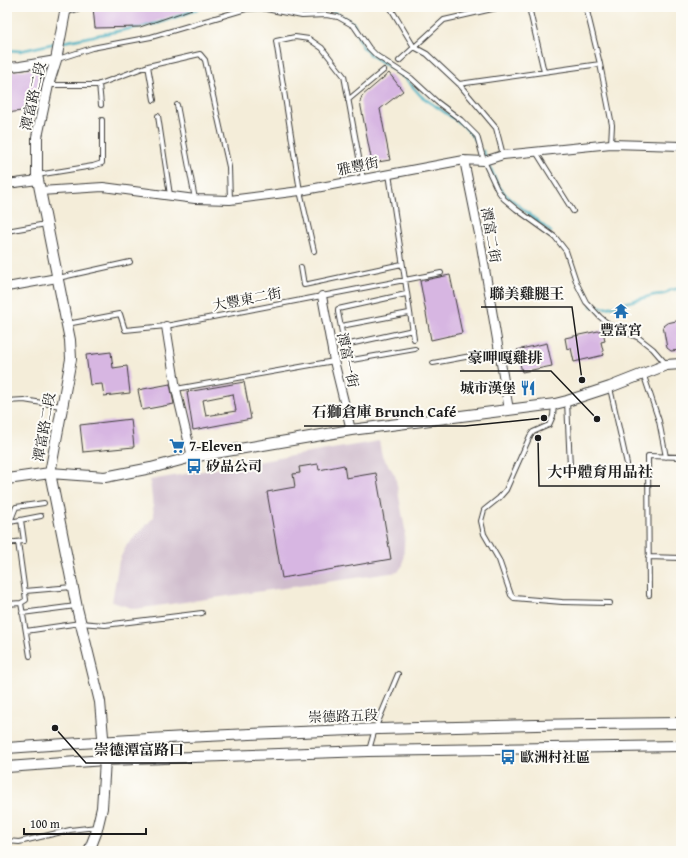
<svg xmlns="http://www.w3.org/2000/svg" width="688" height="858" font-family="'Gentium Book Plus','Noto Serif TC',serif">
	<style>
		.industrial { fill: #d0bdcd }
		.lines { fill: none; stroke-linecap: round; stroke-linejoin: round }
		.stream { stroke: #43afc1; stroke-width: 2.5 }
		.building { fill: #d7b6e2; fill-rule: evenodd }
		.service-casing { stroke: #3c3b38; stroke-width: 6 }
		.minor-casing { stroke: #3c3b38; stroke-width: 10 }
		.tertiary-casing { stroke: #3c3b38; stroke-width: 12 }
		.service { stroke: #fff; stroke-width: 4 }
		.minor { stroke: #fff; stroke-width: 8 }
		.tertiary { stroke: #fff; stroke-width: 10 }
		.labels { text-anchor: middle; dominant-baseline: central; stroke-width: 4; stroke-linejoin: round; paint-order: stroke }
		.street-label { font-size: 14px; fill: #1c1c1c; stroke: #fdfcf7 }
		.poi-label { font-size: 14px; font-weight: bold; fill: #1c1c1c; stroke: #fdfcf7; text-anchor: start }
		.leader { fill: none; stroke: #1c1c1c; stroke-width: 1.5 }
		.callout-dot { fill: #1c1c1c; stroke: #fdfcf7; stroke-width: 1.5 }
		.callout-label { font-size: 15px; text-anchor: middle; font-weight: bold; fill: #1c1c1c; stroke: #fdfcf7; stroke-width: 4; stroke-linejoin: round; paint-order: stroke }
	</style>
	<rect width="100%" height="100%" fill="#fdfcf7"/>
	<filter id="ink" filterUnits="userSpaceOnUse"><feTurbulence type="fractalNoise" baseFrequency=".025" numOctaves="2"/><feDisplacementMap in="SourceGraphic" scale="8" xChannelSelector="R" yChannelSelector="G"/><feConvolveMatrix kernelMatrix="1 2 1 2 8 2 1 2 1" color-interpolation-filters="sRGB"/></filter>
	<filter id="wash" filterUnits="userSpaceOnUse"><feTurbulence type="fractalNoise" baseFrequency=".012" numOctaves="4" result="noise"/><feDisplacementMap in="SourceGraphic" scale="16" xChannelSelector="R" yChannelSelector="G"/><feGaussianBlur stdDeviation="0.9" result="paint"/><feColorMatrix in="noise" values="0 0 0 0 0 0 0 0 0 0 0 0 0 0 0 0 0 1.4 0 .05"/><feComposite in="paint" operator="in"/></filter>
	<g filter="url(#wash)">
		<rect width="100%" height="100%" fill="#f4edd9"/>
		<path class="industrial" d="M379 441 382 456 395 475 405 529 403 565 398 572 135 609 112 602 119 561 126 546 154 517 150 480Z"/>
		<g class="lines">
			<path class="stream" d="M326 7 353 23 355 26
				M357 33 362 46 369 54 395 70 405 78 421 96 463 125 476 140
				M63 42 159 23 204 7
				M7 50 20 51 56 43
				M483 151 498 185 506 195 551 232
				M591 306 606 308 654 295 664 294 671 290 681 288"/>
		</g>
		<g id="blocks">
			<path class="building" d="M93 7H195V8L140 27 95 28Z
				M47 67 42 84 36 109 7 113V72Z
				M389 73 403 91 380 109 390 160 372 163 360 102 362 96Z
				M450 275 462 333 431 340 420 281Z
				M681 320V350L671 351 667 348 663 326 667 323Z
				M603 330 605 341 601 342 604 355 574 362 571 348 567 349 565 338Z
				M547 343 552 366 522 372 517 350Z
				M111 352 113 368 127 366 130 393 104 396 102 384 90 385 86 355Z
				M244 382 251 419 193 430 187 392ZM233 394 236 411 206 416 203 400Z
				M170 384 174 404 142 410 138 390Z
				M131 419 134 447 83 452 80 425Z
				M318 464 319 470 344 465 346 478 376 473 391 559 282 578 267 492 295 487 293 474 300 473 299 467Z"/>
		</g>
	</g>
	<g filter="url(#ink)">
		<use href="#blocks" fill-opacity="0" stroke="#3c3b38" stroke-width="1"/>
		<g class="lines">
			<defs>
				<path id="service" d="M390 7 414 47 427 54 459 84 496 128 503 155
					M529 7 544 72
					M586 7 600 64 612 125 611 144
					M58 59 92 48 151 37 246 9 261 8 302 16 326 15 338 17 354 26 369 48 377 56 411 78 437 102 461 120 477 136 484 161 497 189 504 199 516 209 555 237 566 251 577 284 586 302 600 317 610 325 639 338 653 349 666 364
					M399 61 444 20 501 7
					M148 66 154 100
					M99 84 101 105
					M459 84 600 64
					M49 85H97L148 66 200 54 205 60 229 167 230 200
					M348 100 384 70
					M177 105 195 199
					M158 116 170 195
					M536 152 573 211
					M389 174 414 339
					M37 175 93 166 102 163V120
					M7 231 46 224
					M314 251 300 191 276 41 295 37 309 39 322 48 344 76 363 179
					M301 267 304 285 402 264
					M58 278 130 262
					M406 294 338 309V312L347 358 352 360 415 349
					M67 324 120 314 125 330 166 326 441 273
					M341 326 409 313
					M345 345 413 330
					M433 363 498 351
					M643 373 659 421 666 457
					M610 388 627 464
					M176 389 334 361
					M7 401 24 400 61 406
					M567 401 570 467
					M554 404 553 416 549 425 533 432 530 436 506 490 499 498 484 510 481 521 484 534 499 560 511 595 514 598 562 602 610 603
					M10 522 16 507 44 503
					M10 522 41 516
					M7 543 24 541 21 520
					M648 557 681 558
					M25 591 72 587
					M649 595 648 456 681 457
					M21 603 30 656
					M7 604 21 603 26 600 18 542
					M22 613 76 606
					M26 631 80 623 105 625 202 613
					M369 750 375 729 398 674
					M7 841 19 842 70 830 97 827"/>
				<path id="minor" d="M65 11 77 7
					M7 67 20 66 56 60
					M464 160 479 234 509 410
					M7 184 38 180
					M40 191 103 187 195 199 230 200 300 191 464 160 484 161 503 155 611 144 681 146
					M7 287 57 278
					M322 296 334 361 351 430
					M166 326 176 389 192 457"/>
				<path id="tertiary" d="M66 7 56 60 48 85 37 137V175L70 340 71 359 50 473 77 608 100 702 105 760 102 808 96 833 89 851
					M7 479 50 473 105 477 151 468 192 457 351 430 555 404 567 401 610 387 666 365 681 364
					M7 748C231 732 456 725 681 723
					M7 767 105 760 368 751 681 746"/>
			</defs>
			<use href="#service" class="service-casing"/>
			<use href="#minor" class="minor-casing"/>
			<use href="#tertiary" class="tertiary-casing"/>
			<use href="#service" class="service"/>
			<use href="#minor" class="minor"/>
			<use href="#tertiary" class="tertiary"/>
		</g>
	</g>
	<defs>
		<symbol id="temple-bare" viewBox="-9 -9 18 18"><path d="M0-6L5-2H3V0L6.5 2.5H4V6H1.5V3h-3V6H-4V2.5H-6.5L-3 0V-2H-5Z" fill="#1f6fb2" stroke="#fdfcf7" stroke-width="2.5" paint-order="stroke"/></symbol>
		<symbol id="restaurant-bare" viewBox="-9 -9 18 18"><path d="M-5-6h1v4h1v-4h1v4h1v-4h1v5L-1.5 .5V6h-2V.5L-5-1ZM5-6V6H3V1.5H1.5Q1.5-4 5-6Z" fill="#1f6fb2" stroke="#fdfcf7" stroke-width="2.5" paint-order="stroke"/></symbol>
		<symbol id="supermarket-bare" viewBox="-9 -9 18 18"><path d="M-6-5.5h2.5l.6 2H6L4.5 2H-2.5L-4.4-4H-6ZM-1.5 3.2a1.3 1.3 0 1 0 .1 0ZM3 3.2a1.3 1.3 0 1 0 .1 0Z" fill="#1f6fb2" stroke="#fdfcf7" stroke-width="2.5" paint-order="stroke"/></symbol>
		<symbol id="bus-bare" viewBox="-9 -9 18 18"><path d="M-5-6H5V4H4V6H2V4H-2V6H-4V4H-5ZM-3.5-4V0h7V-4ZM-3.5 1.2v1.5H-2V1.2ZM2 1.2v1.5H3.5V1.2Z" fill="#1f6fb2" stroke="#fdfcf7" stroke-width="2.5" paint-order="stroke"/></symbol>
	</defs>
	<g fill-rule="evenodd">
		<use href="#temple-bare" x="610" y="300" width="22" height="22"/>
		<use href="#restaurant-bare" x="517" y="377" width="22" height="22"/>
		<use href="#supermarket-bare" x="166" y="435" width="22" height="22"/>
		<use href="#bus-bare" x="183" y="455" width="22" height="22"/>
		<use href="#bus-bare" x="497" y="746" width="22" height="22"/>
	</g>
	<g class="labels">
		<g class="street-label">
			<text transform="translate(33 96) rotate(-77)">潭富路二段</text>
			<text transform="translate(358 166) rotate(-11)">雅豐街</text>
			<text transform="translate(491 235) rotate(80)">潭富二街</text>
			<text transform="translate(247 299) rotate(-11)">大豐東二街</text>
			<text transform="translate(348 360) rotate(78)">潭富一街</text>
			<text transform="translate(44 427) rotate(-80)">潭富路二段</text>
			<text transform="translate(343 716) rotate(-2)">崇德路五段</text>
		</g>
		<g class="poi-label">
			<text x="621" y="330" text-anchor="middle">豐富宮</text>
			<text x="516" y="388" text-anchor="end">城市漢堡</text>
			<text x="189" y="446">7-Eleven</text>
			<text x="206" y="466">矽品公司</text>
			<text x="520" y="757">歐洲村社區</text>
		</g>
	</g>
	<path class="leader" d="M582 380L572 307H481M597 419L551 371H460M544 418L465 426H304M538 438L539 486H660M55 728L86 763H192"/>
	<g class="callout-dot">
		<circle cx="582" cy="380" r="4"/>
		<circle cx="597" cy="419" r="4"/>
		<circle cx="544" cy="418" r="4"/>
		<circle cx="538" cy="438" r="4"/>
		<circle cx="55" cy="728" r="4"/>
	</g>
	<g class="callout-label">
		<text x="527" y="299">聯美雞腿王</text>
		<text x="505" y="363">豪呷嘎雞排</text>
		<text x="384" y="417">石獅倉庫 Brunch Café</text>
		<text x="600" y="477">大中體育用品社</text>
		<text x="139" y="755">崇德潭富路口</text>
	</g>
	<rect width="688" height="858" fill="none" stroke="#fdfcf7" stroke-width="24"/>
	<path d="M24 828v6h122v-6" fill="none" stroke="#1c1c1c" stroke-width="2"/>
	<text x="30" y="828" font-size="12" fill="#1c1c1c" stroke="#fdfcf7" stroke-width="3" paint-order="stroke">100 m</text>
</svg>
